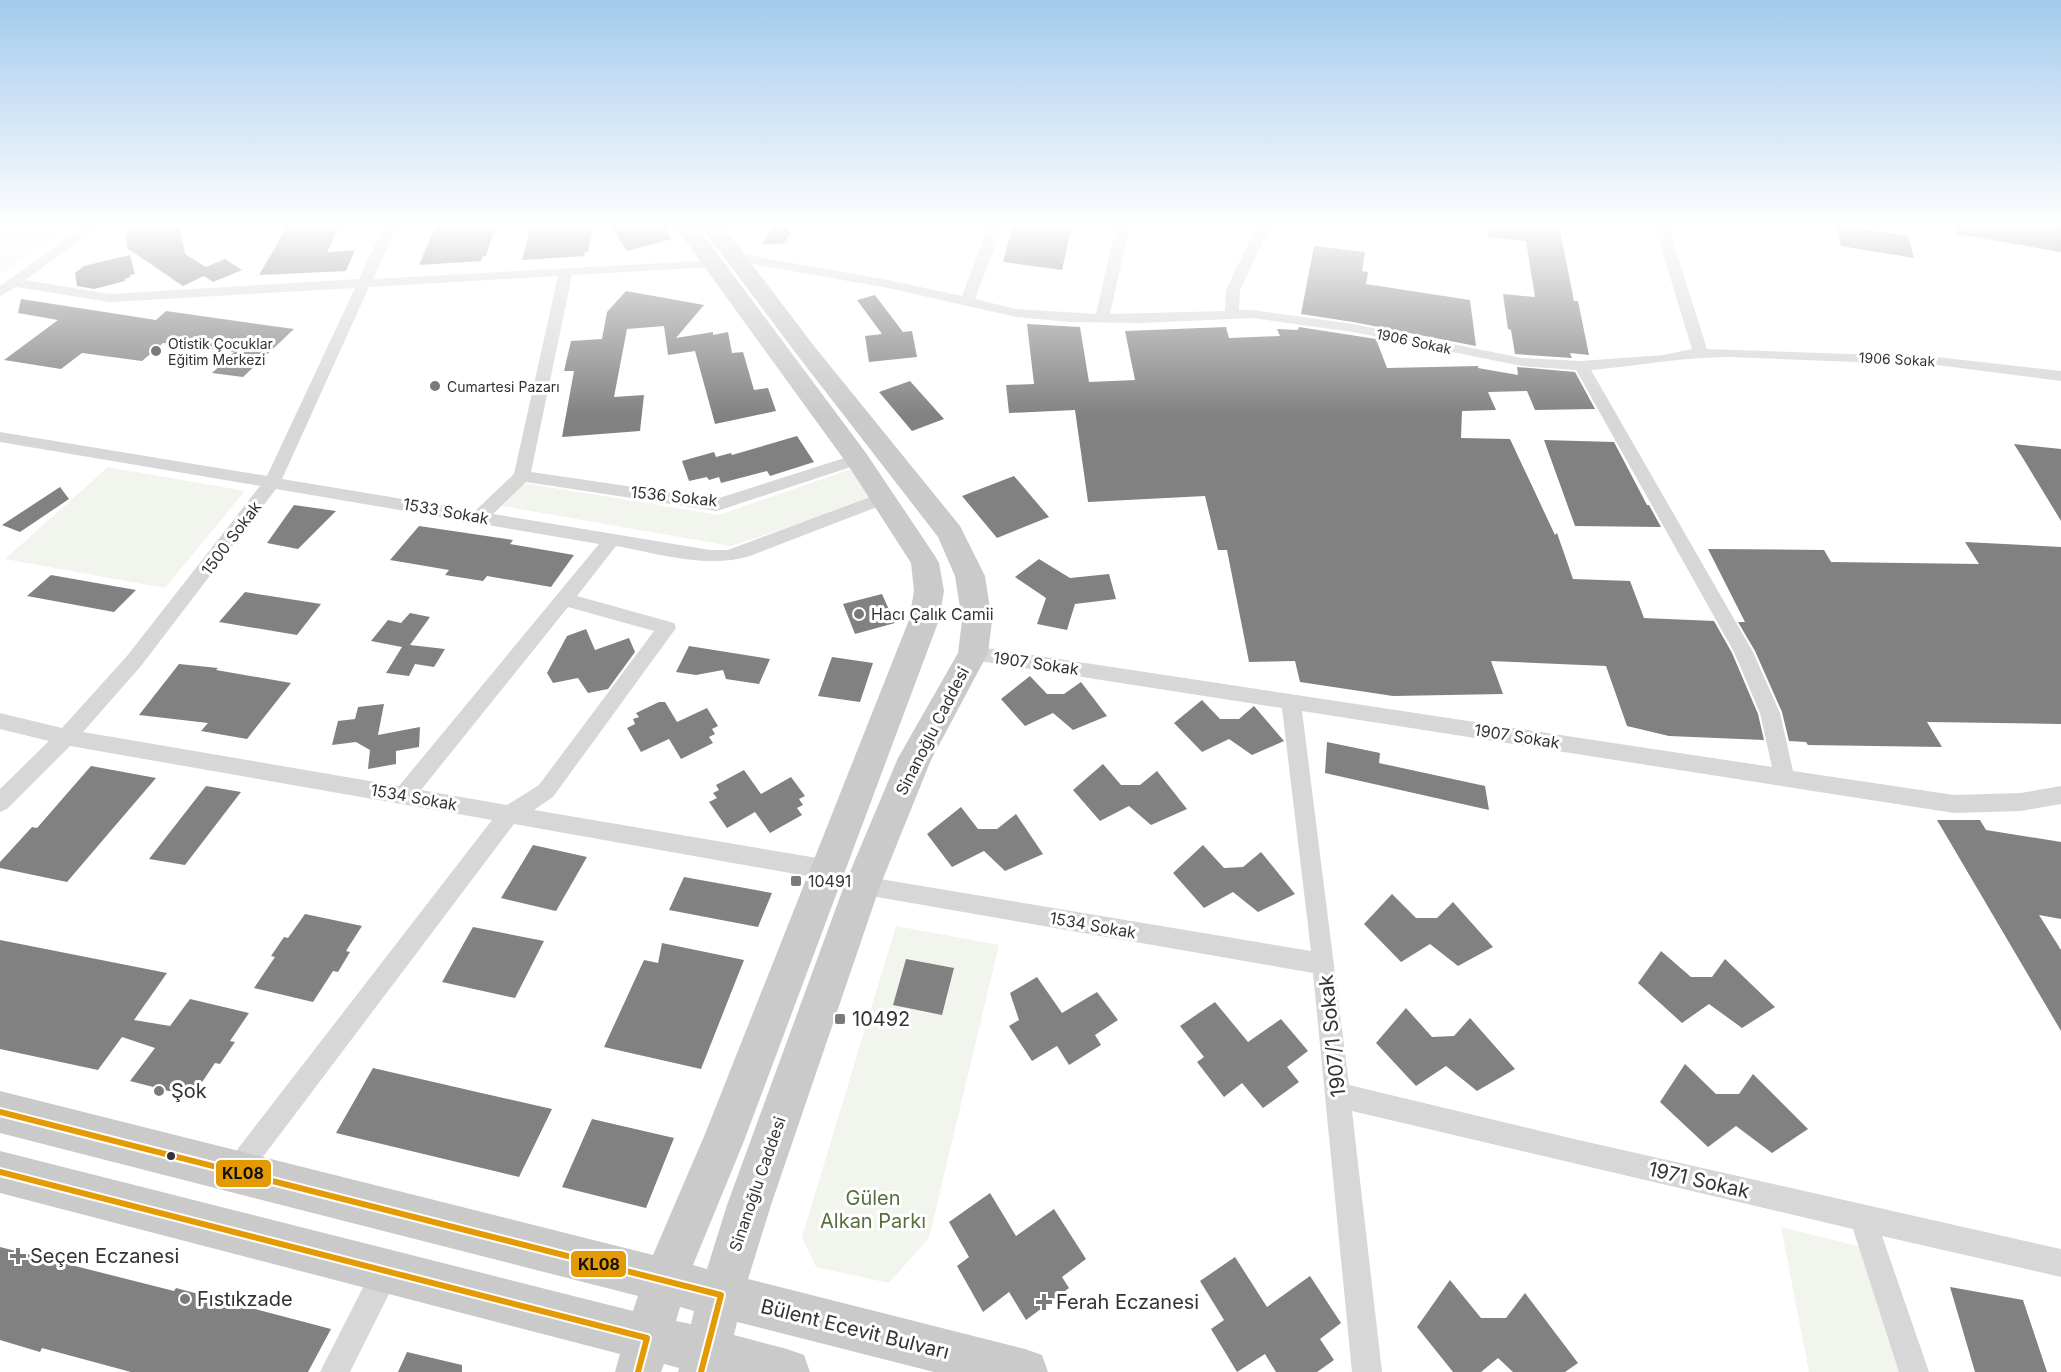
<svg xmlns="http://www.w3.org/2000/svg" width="2061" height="1372" font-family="Inter,sans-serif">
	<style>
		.green { fill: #f1f5ed }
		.building { fill: #818181 }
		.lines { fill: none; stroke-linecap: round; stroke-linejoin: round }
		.minor { fill: #d7d7d7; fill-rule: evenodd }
		.primary { fill: #cacaca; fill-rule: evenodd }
		.bus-1-casing { stroke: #fff; stroke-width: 10 }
		.bus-1 { stroke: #e39a05; stroke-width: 6 }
		.poi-dot { fill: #7a7a7a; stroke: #fff; stroke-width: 2 }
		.bus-dot { fill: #333; stroke: #fff; stroke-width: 2 }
		.labels { text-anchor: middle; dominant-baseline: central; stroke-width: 6; stroke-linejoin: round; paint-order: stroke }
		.far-street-label { font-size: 14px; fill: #333; stroke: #fff }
		.far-poi-label { font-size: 14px; fill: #333; stroke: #fff; text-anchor: start }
		.street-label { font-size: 16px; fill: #333; stroke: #fff }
		.poi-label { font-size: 16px; fill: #333; stroke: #fff; text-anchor: start }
		.near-poi-label { font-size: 20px; fill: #333; stroke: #fff; text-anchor: start }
		.near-street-label { font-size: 20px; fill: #333; stroke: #fff }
		.near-park-label { font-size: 20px; fill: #56703f; stroke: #fff }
		.line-badge { stroke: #fff; stroke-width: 2 }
		.pale-badge-label { font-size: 16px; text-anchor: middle; font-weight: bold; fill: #111 }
	</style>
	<rect width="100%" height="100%" fill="#fff"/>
	<path class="green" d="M0 225H72L0 274Z
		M108 467 245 491 165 588 5 559Z
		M851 469 871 496 801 523 731 546 502 506 523 483 719 515Z
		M896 926 999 945 929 1238 889 1283 816 1267 802 1237Z
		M1781 1227 1870 1249 1906 1372H1809Z"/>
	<path class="building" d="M151 225H158L159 232 180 227 185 254 206 267 225 259 242 270 213 282 204 276 183 286 127 248 126 234 135 229Z
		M288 225H340L327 252 355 250 346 271 259 275Z
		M436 225H496L486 256H483L481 261 419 265Z
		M531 225H593L588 252H585L584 256 522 260Z
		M610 225H663L672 239 627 251Z
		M776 225H782L791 234 783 244H761Z
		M1013 225H1072L1062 270 1003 262Z
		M1489 225H1559L1574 301H1578L1589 355 1570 353 1572 358 1515 354 1511 330 1508 329 1503 294 1535 297 1526 241 1488 237Z
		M1837 225 1908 236 1914 258 1841 246Z
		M1957 225H2061V252L1957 234Z
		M1314 246 1365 252 1362 271 1368 272 1366 284 1470 300 1476 346 1353 322 1301 314Z
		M130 255 135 274 130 275V277L125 279V281L94 289 77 286 75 273 84 266Z
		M626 291 704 305 676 338 713 332V335L728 332 732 353 743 352 754 390 768 388 776 411 715 424 695 351 668 355 664 326 627 329 614 397 644 395 640 431 562 437 574 371H564L571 341 602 339 607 312Z
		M875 295 903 332 912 331 917 357 869 362 865 336 882 334 857 300Z
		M21 299 156 320 166 311 294 329 243 377 212 373 234 352 163 343 142 361 82 353 61 369 4 360 58 320 18 313Z
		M1027 324 1080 327 1089 382 1135 380 1125 331 1226 327 1229 338 1280 336 1277 329 1298 330 1299 327 1376 339 1387 368 1478 366V368L1518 375 1517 367 1575 372 1595 409 1535 410 1527 391 1488 392 1496 410 1462 411 1461 438 1510 439 1555 535 1557 533 1573 579 1630 581 1644 618 1714 621 1732 653 1758 714 1764 740 1669 736 1627 726 1606 666 1491 661 1503 694 1393 696 1300 682 1295 661 1249 662 1227 550H1218L1205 496 1088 502 1075 410 1009 413 1006 385 1034 384Z
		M910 381 944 419 912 431 879 392Z
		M797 436 814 462 770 476 767 471 721 483 719 477 709 480 707 477 689 481 682 461 714 452 716 457 731 453 732 455Z
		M1544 440 1614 442 1647 505H1649L1661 527 1575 526Z
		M2014 444 2061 449V521L2024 460Z
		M1014 476 1049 517 997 538 962 496Z
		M60 487 69 499 20 532 2 525Z
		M294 505 336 511 298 549 267 543Z
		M419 526 513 540 510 544 574 555 551 587 487 576 483 581 445 575 449 570 390 560Z
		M1965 542 2061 547V724L1927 722 1942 747 1808 745 1806 742 1789 741 1782 712 1755 651 1738 622H1745L1708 549 1824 550 1831 562 1979 564Z
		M1039 559 1070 578 1109 574 1116 599 1075 604 1067 630 1037 624 1046 598 1015 577Z
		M51 575 136 590 114 612 27 596Z
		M245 592 321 604 297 635 219 622Z
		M882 594 895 623 855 634 843 604Z
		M410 613 430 617 410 645 445 649 434 667 415 664 409 676 386 673 402 647 371 641 388 620 401 623Z
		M586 629 595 650 629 638 635 652 608 689 588 693 578 678 553 683 547 673 567 636Z
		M689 646 770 659 759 684 726 679 723 670 696 675 676 672Z
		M832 657 873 663 860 702 818 696Z
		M179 664 218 668 216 670 291 683 247 739 201 731 208 723 139 715Z
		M1030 676 1047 694H1064L1081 682 1107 716 1073 730 1053 713 1025 726 1001 699Z
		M1202 700 1220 719H1239L1254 706 1284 741 1252 755 1229 739 1202 752 1174 723Z
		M659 702H665L677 722 707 708 718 726 712 729 715 734 709 737 713 743 681 759 669 739 641 752 627 728 635 724 633 719 639 717 636 713Z
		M384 704 378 735 420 727 419 747 396 751V764L368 769 370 750 356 742 332 745 338 721 355 719 358 707Z
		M1327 742 1380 753 1379 763 1485 786 1489 810 1325 773Z
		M1103 764 1121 785H1140L1157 771 1187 809 1151 825 1129 806 1100 821 1073 790Z
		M91 766 156 778 67 882 0 868V862L32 827 37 828Z
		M744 770 761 794 791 777 805 796 799 799 803 805 797 808 802 815 770 833 755 812 727 828 709 802 717 798 713 793 719 790 716 785Z
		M206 786 241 792 185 865 149 859Z
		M961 807 978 829H997L1016 814 1043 854 1005 871 984 851 952 867 927 834Z
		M1937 820H1980L1986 830 2061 842V919L2039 915 2061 950V1031Z
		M533 845 587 857 556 911 501 898Z
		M1203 845 1224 868 1243 867 1261 852 1295 894 1258 912 1233 892 1204 908 1173 873Z
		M684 877 772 893 758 927 669 910Z
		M1392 894 1416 918H1437L1453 902 1493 947 1458 966 1430 944 1401 962 1364 924Z
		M305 914 362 926 346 951 350 952 338 972 333 971 313 1002 254 988 275 957 271 956 284 937 288 938Z
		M473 927 544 941 515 998 442 982Z
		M0 940 167 973 134 1020 170 1026 190 999 249 1013 230 1041 235 1042 220 1064 215 1063 192 1097 130 1081 155 1048 122 1037 98 1070 0 1049Z
		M662 943 744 960 701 1069 604 1047 644 960 658 963Z
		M1661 951 1691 977H1712L1725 959 1775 1007 1742 1028 1709 1004 1682 1023 1638 983Z
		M906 959 954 968 942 1015 893 1005Z
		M1037 977 1062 1013 1097 992 1118 1020 1095 1035 1101 1045 1069 1065 1057 1046 1032 1061 1009 1026 1019 1020 1010 993Z
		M1215 1002 1248 1042 1281 1019 1308 1051 1287 1067 1299 1082 1263 1108 1242 1083 1224 1097 1197 1062 1204 1057 1180 1026Z
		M1406 1008 1432 1037 1454 1036 1470 1018 1515 1069 1477 1091 1446 1066 1416 1086 1376 1043Z
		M1685 1064 1716 1094H1739L1753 1074 1808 1129 1772 1153 1736 1126 1708 1147 1660 1102Z
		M373 1068 477 1092 552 1109 519 1177 336 1133Z
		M592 1119 674 1138 646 1208 562 1187Z
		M990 1193 1016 1236 1054 1209 1086 1259 1062 1277 1069 1288 1026 1320 1009 1292 983 1312 957 1266 969 1257 949 1222Z
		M0 1247 174 1291 176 1288 331 1329 308 1372H131L42 1348 40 1352 0 1340Z
		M1235 1257 1267 1307 1310 1276 1341 1323 1320 1339 1334 1360 1317 1372H1276L1265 1354 1237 1372 1211 1329 1224 1320 1200 1281Z
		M1450 1280 1481 1318H1506L1525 1293 1578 1363 1565 1372H1513L1498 1358 1481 1372H1453L1417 1327Z
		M1950 1287 2023 1300 2047 1372H1975Z
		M407 1352 462 1365V1372H398Z"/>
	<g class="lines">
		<path class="minor" d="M86 225H102L25 280 110 294 359 279 384 225H398L373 279 718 260 720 263 713 267 572 275 531 472 716 499 857 454 863 455 865 459 863 463 717 511 526 482 493 514 710 550H728L878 494H890L892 498 890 502 750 556C707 569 660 554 616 546L577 596 674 623 676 628 553 797 534 810 829 860 837 863 840 870 837 877 829 880 514 824 244 1182 235 1186 226 1182 222 1173 226 1164 492 820 70 746 7 809 0 812V789L49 741 0 729V713L62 728 127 656 260 486 0 442V432L267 476 355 288 110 302 16 287 0 296V286ZM558 276 514 474 475 511 282 479 369 287ZM276 489 599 544 399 786 83 732 141 666ZM568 607 654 631 539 785 507 805 421 790Z
			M989 225H1003L975 299 1016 309 1096 314 1116 225H1130L1110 314 1225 311 1226 290 1257 225H1271L1240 290 1239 310H1253L1353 324 1522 358 1581 361 1663 355 1692 349 1654 225H1668L1707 349 1937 357 2061 371V381L1937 365 1729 357C1683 357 1637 366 1591 370L1753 652 1780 713 1793 771 1954 795 2021 793 2061 786V804L2021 811 1954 813 1302 711 1349 1085 1574 1139 2061 1249V1277L1882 1236 1929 1372H1899L1853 1229 1352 1111 1382 1372H1352L1313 973 854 893 851 886 854 879 862 876 1311 951 1282 708 973 660 966 658 963 653 966 648 973 646 1772 767 1760 713 1734 652 1576 370 1522 366 1353 332 1253 318 1141 323 1071 322 1016 317 888 288 735 261 728 257 735 253 888 280 962 296Z
			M386 1258 396 1262 400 1272 350 1372H320L376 1262Z"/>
		<path class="primary" d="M674 225H696L866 453 935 556 939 563 944 591 939 620 744 1141 693 1265 707 1269 727 1205 844 886 898 758 958 653 962 621 955 576 938 537 798 356 700 225H722L814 346 960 526 985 576 992 621 988 653 931 760 880 886 771 1205 748 1279 1025 1349 1042 1355 1048 1372H934L737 1322 734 1335 787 1349 804 1355 810 1372H678L679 1368 664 1364 661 1372H615L620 1354 0 1193V1151L633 1311 638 1296 0 1133V1091L653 1255 705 1134 909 620 914 591 911 563 848 465ZM680 1307 694 1311 691 1324 676 1321Z"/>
		<defs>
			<path id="bus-1" d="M0 1112 721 1295 701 1372
				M0 1172 647 1338 638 1372"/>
		</defs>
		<use href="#bus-1" class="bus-1-casing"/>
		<use href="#bus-1" class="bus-1"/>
	</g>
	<linearGradient id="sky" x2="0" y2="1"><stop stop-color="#a3caec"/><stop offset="0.54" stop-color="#fff"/><stop offset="1" stop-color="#fff" stop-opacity="0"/></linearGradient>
	<rect width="2061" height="417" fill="url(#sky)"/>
	<g class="poi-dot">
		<circle cx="156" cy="351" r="6"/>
		<circle cx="435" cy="386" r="6"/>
		<circle cx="859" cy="614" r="6"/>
		<rect x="790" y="875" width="12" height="12" rx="3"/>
		<rect x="834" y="1013" width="12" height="12" rx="3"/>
		<circle cx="159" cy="1091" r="6"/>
		<path d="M15 1247h6v6h6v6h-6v6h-6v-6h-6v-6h6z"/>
		<circle cx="185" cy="1299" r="6"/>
		<path d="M1041 1293h6v6h6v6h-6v6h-6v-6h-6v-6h6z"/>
	</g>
	<circle class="bus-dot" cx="171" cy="1156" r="5"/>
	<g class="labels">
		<g class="far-street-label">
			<text transform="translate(1414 341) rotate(12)">1906 Sokak</text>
			<text transform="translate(1897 359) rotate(3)">1906 Sokak</text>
		</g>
		<g class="far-poi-label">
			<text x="168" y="343">Otistik Çocuklar<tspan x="168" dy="16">Eğitim Merkezi</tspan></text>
			<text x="447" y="386">Cumartesi Pazarı</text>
		</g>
		<g class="street-label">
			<text transform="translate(674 496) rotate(6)">1536 Sokak</text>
			<text transform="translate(446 511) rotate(10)">1533 Sokak</text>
			<text transform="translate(231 538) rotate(-53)">1500 Sokak</text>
			<text transform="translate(1036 663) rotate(8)">1907 Sokak</text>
			<text transform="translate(932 731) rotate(-63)">Si̇nanoğlu Caddesi</text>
			<text transform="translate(1517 736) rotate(9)">1907 Sokak</text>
			<text transform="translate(414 797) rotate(10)">1534 Sokak</text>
			<text transform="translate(1093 925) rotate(10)">1534 Sokak</text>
			<text transform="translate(757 1184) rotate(-71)">Si̇nanoğlu Caddesi</text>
		</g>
		<g class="poi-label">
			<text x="871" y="614">Hacı Çalık Camii</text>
			<text x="808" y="881">10491</text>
		</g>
		<g class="near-poi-label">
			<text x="852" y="1019">10492</text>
			<text x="171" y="1091">Şok</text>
			<text x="30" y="1256">Seçen Eczanesi</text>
			<text x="197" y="1299">Fıstıkzade</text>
			<text x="1056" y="1302">Ferah Eczanesi</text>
		</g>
		<g class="near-street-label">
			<text transform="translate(1332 1036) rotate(-96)">1907/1 Sokak</text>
			<text transform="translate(1699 1180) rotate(13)">1971 Sokak</text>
			<text transform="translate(855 1329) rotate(14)">Bülent Ecevit Bulvarı</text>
		</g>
		<g class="near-park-label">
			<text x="873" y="1198">Gülen<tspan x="873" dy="23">Alkan Parkı</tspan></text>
		</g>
	</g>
	<g class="line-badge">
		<rect x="215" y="1159" width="57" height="29" rx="6" fill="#e39a05"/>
		<rect x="570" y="1250" width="57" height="28" rx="6" fill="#e39a05"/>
	</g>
	<g class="pale-badge-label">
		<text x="243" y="1179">KL08</text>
		<text x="599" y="1270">KL08</text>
	</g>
</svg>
